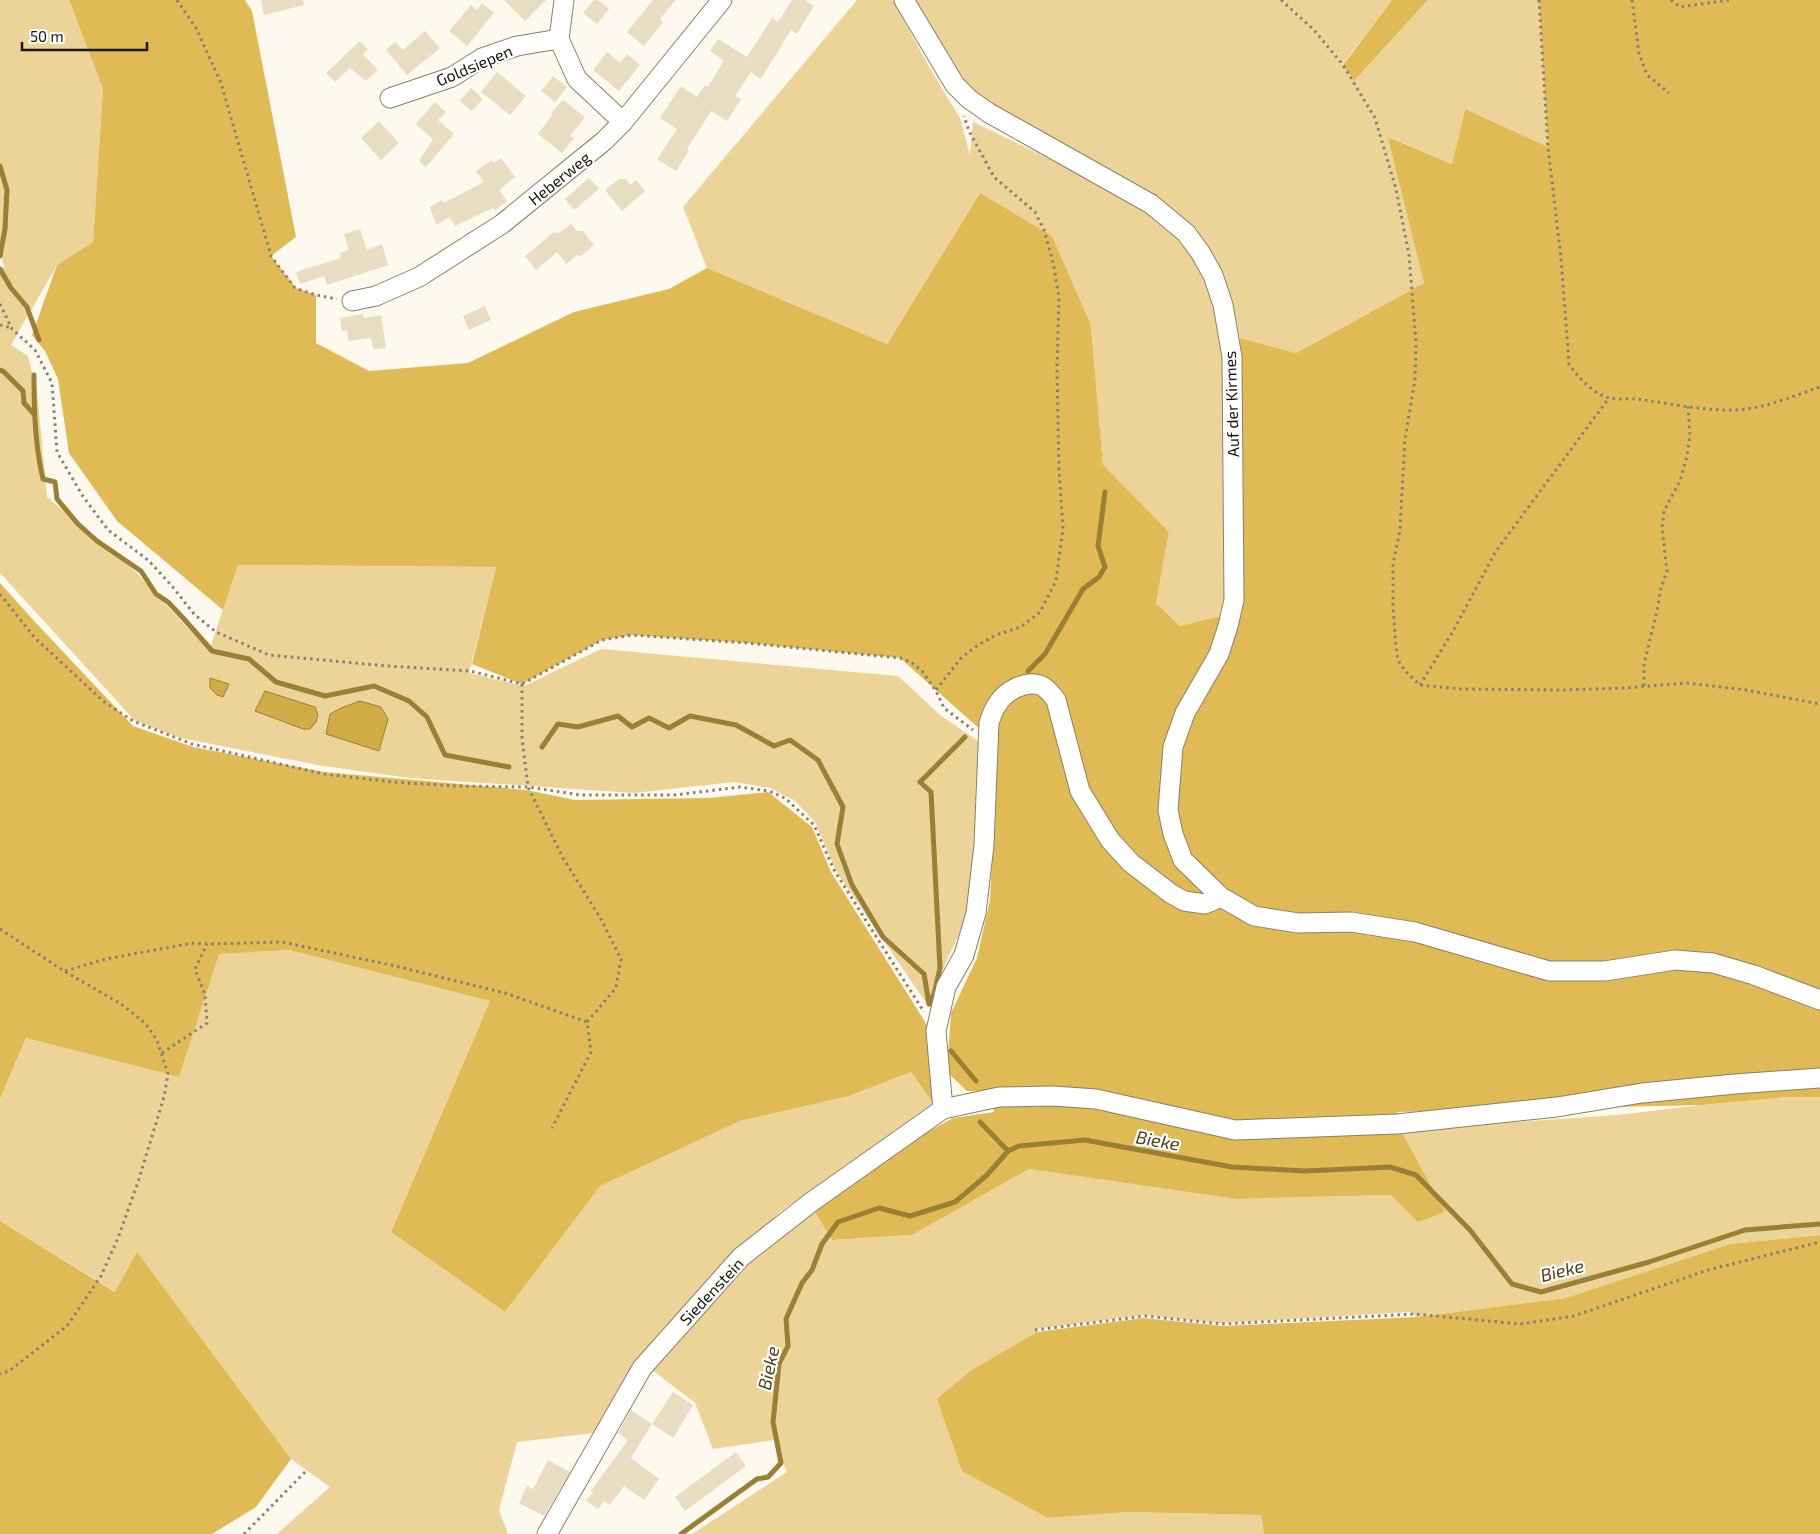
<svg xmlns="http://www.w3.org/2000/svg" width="1820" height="1534" font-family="'Exo 2',sans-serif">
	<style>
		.green { fill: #ecd498 }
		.forest { fill: #e0ba55 }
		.water { fill: #d1ac46; stroke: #9a7f35 }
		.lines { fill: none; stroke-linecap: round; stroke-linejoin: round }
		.stream { stroke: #9a7f35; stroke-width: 5 }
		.building { fill: #e8ddc1 }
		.minor-casing { stroke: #8a8066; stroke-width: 21 }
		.path { stroke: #858176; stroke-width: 3; stroke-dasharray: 2.5 4; stroke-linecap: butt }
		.minor { stroke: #fff; stroke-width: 19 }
		.labels { text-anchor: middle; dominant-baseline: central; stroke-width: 4.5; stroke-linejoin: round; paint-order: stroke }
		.street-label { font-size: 16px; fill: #1a160c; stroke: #fff }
		.water-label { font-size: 18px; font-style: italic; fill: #514117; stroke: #fff }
	</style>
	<rect width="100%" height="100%" fill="#fef9ee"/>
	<path class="green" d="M0 0H69L103 89 93 242 57 265 11 345 28 356 37 391 47 497 132 568 209 651 238 565 496 567 469 673 524 686 601 649 898 676 940 715 981 743 978 843 965 921 942 971 931 1010 836 871 815 822 794 800 770 788 734 782 634 793 410 778 323 766 181 738 135 721 0 573V270L4 267 0 250Z
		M857 0H893L928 65 960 118 970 155 973 122 1096 181 1156 218 1201 262 1223 345 1227 570 1223 616 1180 626 1156 603 1169 532 1103 466 1091 326 980 193 887 344 707 268 683 207Z
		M912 0H1392L1343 64 1354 81 1428 0H1539L1548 148 1465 109 1452 164 1389 137 1424 283 1296 353 1240 338 1227 286 1204 240 1158 198 1000 110 969 87 938 45Z
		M289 950 490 1001 391 1232 505 1312 599 1186 740 1121 849 1096 911 1072 933 1103 781 1211 736 1254 594 1433 517 1442 499 1510 508 1534H277L330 1487 291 1459 137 1253 116 1292 0 1221V1099L26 1038 179 1077 218 954Z
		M1788 1097H1820V1235L1730 1244 1566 1298 1417 1317 1411 1312 1221 1323 1144 1315 1035 1329 1037 1332 973 1369 1048 1518 1127 1512 1261 1515 1264 1534H692L787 1472 774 1440 713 1449 695 1403 651 1369 743 1265 815 1212 832 1240 912 1235 1029 1169 1236 1199 1391 1195 1401 1130 1617 1115 1702 1105Z"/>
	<path class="forest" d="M69 0H245L252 11 296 237 271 256 296 288 316 295V343L369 371 468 363 574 312 669 289 707 268 887 344 980 193 1052 236 1091 326 1103 465 1169 532 1156 603 1180 626 1242 611 1244 577 1240 338 1296 353 1424 283 1388 137 1452 164 1465 109 1548 147 1539 0H1820V1097H1788L1702 1105 1397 1112 1401 1131 1445 1212 1418 1222 1391 1195 1236 1199 1029 1169 912 1235 832 1240 815 1212 865 1174 922 1135 953 1118 994 1112 992 1091H967L947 1072 951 1013 977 958 990 900 994 815 991 739 900 658 747 643 632 635 602 640 522 684 472 664 496 567 238 565 223 610 117 521 69 453 58 379 45 351 32 335 57 265 93 242 103 89Z
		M1392 0H1428L1354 81 1343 65Z
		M0 583 36 623 133 726 193 747 324 772 526 790 575 800 709 798 768 792 812 827 831 872 932 1033 933 1103 911 1072 849 1096 740 1121 600 1186 505 1312 391 1232 490 1001 289 950 219 954 179 1077 26 1038 0 1099Z
		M0 1221 115 1292 137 1252 291 1459 256 1507 212 1534H0Z
		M1820 1235V1534H1264L1261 1515 1127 1512 1048 1518 962 1471 937 1399 973 1369 1037 1332 1143 1318 1223 1326 1417 1317 1566 1298 1730 1244Z"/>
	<path class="water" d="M210 678 229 684 223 697 217 695 210 688Z
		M265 691 315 707 318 715 316 722 310 729H303L255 711Z
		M360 701 381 707 388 719 379 751 326 734 330 714 341 708Z"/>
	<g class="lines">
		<path class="stream" d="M0 166 7 190 5 229 0 256
			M0 269 11 288 27 307 39 340
			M0 370 3 371 23 391 24 403 34 414
			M34 375C34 410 35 445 43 479L55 482 57 499 78 524 97 541 141 571 156 594 168 602 184 619 212 651 249 659 276 682 325 696 374 686 409 701 427 717 445 755 509 767
			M1028 671 1045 654 1083 589 1099 577 1105 567 1098 546 1105 492
			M542 747 558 724 578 727 618 716 632 727 649 718 669 728 690 716 736 725 774 746 790 740 818 760 843 807 837 844 852 885 883 937 924 974 929 1004
			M930 1003 934 994 940 968 931 792 920 782 965 737
			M951 1051 976 1081
			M980 1122 1008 1151
			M681 1534 757 1479 768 1477 781 1463 773 1422 779 1364 788 1346 786 1319 802 1283 812 1270 822 1244 838 1222 879 1208 910 1216 955 1202 987 1175 1008 1151 1019 1146 1085 1140 1232 1167 1305 1171 1390 1167 1416 1175 1470 1230 1512 1284 1541 1292 1649 1262 1745 1230 1820 1224"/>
	</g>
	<path class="building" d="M261 0H303L304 5 264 15Z
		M504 0H546L525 21Z
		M594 0H598L609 9 597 24 583 13Z
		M653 0H676L660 19 663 22 644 46 627 32Z
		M792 0H805L814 6 797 34 791 30 761 79 751 72 735 96 741 99 727 121 711 111 687 149 689 150 676 171 657 159 677 129 660 118 681 86 697 97 705 85 708 87 724 61 710 51 718 39 747 57 772 18 778 22Z
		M482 3 494 13 467 46 449 31 471 5 477 10Z
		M425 31 440 48 407 75 386 50 395 42 403 50Z
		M360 41 368 49 363 54 378 70 366 81 350 68 335 82 326 73Z
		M607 52 620 63 627 54 640 65 619 91 593 70Z
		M497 72 526 96 510 115 481 92Z
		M553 76 567 87 555 102 541 91Z
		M471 88 483 99 472 111 460 101Z
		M563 100 585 117 570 136 574 138 562 153 538 134 553 114 551 113Z
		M435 102 446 112 438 120 454 134 426 167 419 161 433 139 416 124Z
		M379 121 399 143 381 160 361 138Z
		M501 158 515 177 499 190 507 201 495 210 493 208 455 226 450 217 436 225 430 207 442 200 444 203 484 182 476 171 492 160 494 163Z
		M589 178 599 189 574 210 565 199Z
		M619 179H626L630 185 636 180 645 191 622 211 605 190Z
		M571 224 577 231H583L594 245 581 256 577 255 566 264 557 252 536 270 525 256 554 232 559 233Z
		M360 229 367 250 382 244 388 265 327 285 324 276 300 284 296 272 341 258 340 253 349 250 344 234Z
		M485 306 491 320 469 330 463 316Z
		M363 314V318L381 315 386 348 373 349 371 338 348 341 347 330 342 331 340 318Z
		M673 1392 693 1405 673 1438 652 1424Z
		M631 1410 652 1424 631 1458 659 1479 644 1500 624 1486 610 1505 604 1501 598 1509 586 1501 593 1492 591 1491 628 1440 618 1433Z
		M736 1452 746 1466 685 1511 675 1497Z
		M548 1460 570 1472 544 1516 519 1503 527 1486 533 1489Z"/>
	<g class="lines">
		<defs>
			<path id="minor" d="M564 0 559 39 577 79 623 122
				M904 0 955 85 969 99 989 113 1151 204 1186 233 1200 252 1213 275 1223 305 1232 357 1234 600 1228 626 1219 654 1185 713 1173 747 1168 810 1173 834 1183 860 1221 897 1254 916 1298 923 1351 922 1415 932 1549 971H1605L1675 960 1713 963 1754 975 1820 1000
				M390 98 452 77 482 58 517 46 559 39
				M352 301 376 296 419 277 502 224 604 141 623 122 722 0
				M943 1109 936 1031 946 987 964 955 976 913 984 845 989 723C991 717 993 710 997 705 1005 691 1026 679 1042 686 1048 689 1052 695 1056 700L1080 791 1110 840 1131 863 1170 893 1184 901 1205 904 1221 897
				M547 1534 642 1368 741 1257 810 1203 943 1109 999 1097 1053 1096 1096 1099 1235 1130 1397 1124 1557 1107 1642 1093 1735 1084 1820 1078"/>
		</defs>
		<use href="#minor" class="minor-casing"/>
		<path class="path" d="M177 0 196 28 221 83 271 256 295 288 316 295 337 299
			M1281 0 1314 30 1343 65 1375 118 1396 189 1409 255 1416 342 1415 380 1405 439 1400 530 1393 564V607L1396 647 1398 660 1405 671 1420 685 1462 689 1562 690 1624 688 1686 683 1746 690 1820 704
			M1539 0 1548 148 1561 258 1569 364C1579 378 1592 393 1609 398 1617 400 1628 398 1636 399 1668 403 1703 411 1735 410 1764 409 1793 396 1820 387
			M1632 0 1639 53 1647 75 1669 93
			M1671 0 1680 7 1730 0
			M0 304 12 329 35 350 52 383 57 452 82 495 108 530 148 560 172 586 194 614 216 632 269 655 387 666 470 671 522 684 602 640 632 635 747 643 900 658 911 662 922 671 936 691 944 708 973 730
			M0 325 12 328
			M0 594 34 637 103 701 133 721 192 744 324 774 392 782 456 786 528 787 581 795H675L740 787 769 791 785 798 814 825 834 870 924 1012
			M522 684V738L528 787 563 858 601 919 621 959 616 988 587 1022 591 1052 552 1128
			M1420 685 1452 633 1496 551 1609 398
			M1644 686V664L1658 607 1660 591 1667 571 1662 528 1664 511 1680 481 1687 456 1690 435 1688 406
			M936 690 961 658 978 645 996 635 1021 627 1040 612 1056 581 1063 529 1059 470 1057 370 1059 297 1053 262 1044 230 1035 212 994 177 969 131 964 116
			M0 929 64 971 121 1004 145 1023 157 1040 168 1074 164 1097 138 1182 118 1238 101 1276 67 1326 9 1371 0 1374
			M65 971 106 959 193 943 207 944 282 942 391 965 505 993 587 1022
			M162 1053 207 1023 205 995 195 969 207 944
			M1035 1330 1145 1316 1222 1324 1415 1314 1520 1324 1574 1316 1708 1270 1820 1242
			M244 1534 307 1470"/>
		<use href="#minor" class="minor"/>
	</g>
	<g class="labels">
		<g class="street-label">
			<text transform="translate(474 65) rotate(-23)">Goldsiepen</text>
			<text transform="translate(559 178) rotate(-39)">Heberweg</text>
			<text transform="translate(1231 404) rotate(-92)">Auf der Kirmes</text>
			<text transform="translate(711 1291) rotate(-47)">Siedenstein</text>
		</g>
		<g class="water-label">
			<text transform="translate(1158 1140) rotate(10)">Bieke</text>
			<text transform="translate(1562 1270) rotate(-14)">Bieke</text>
			<text transform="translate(768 1368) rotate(-78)">Bieke</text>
		</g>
	</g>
	<path d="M22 42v8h125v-8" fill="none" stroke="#1a160c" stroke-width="2.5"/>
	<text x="30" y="42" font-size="15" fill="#1a160c" stroke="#ffffff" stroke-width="4" paint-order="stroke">50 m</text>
</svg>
